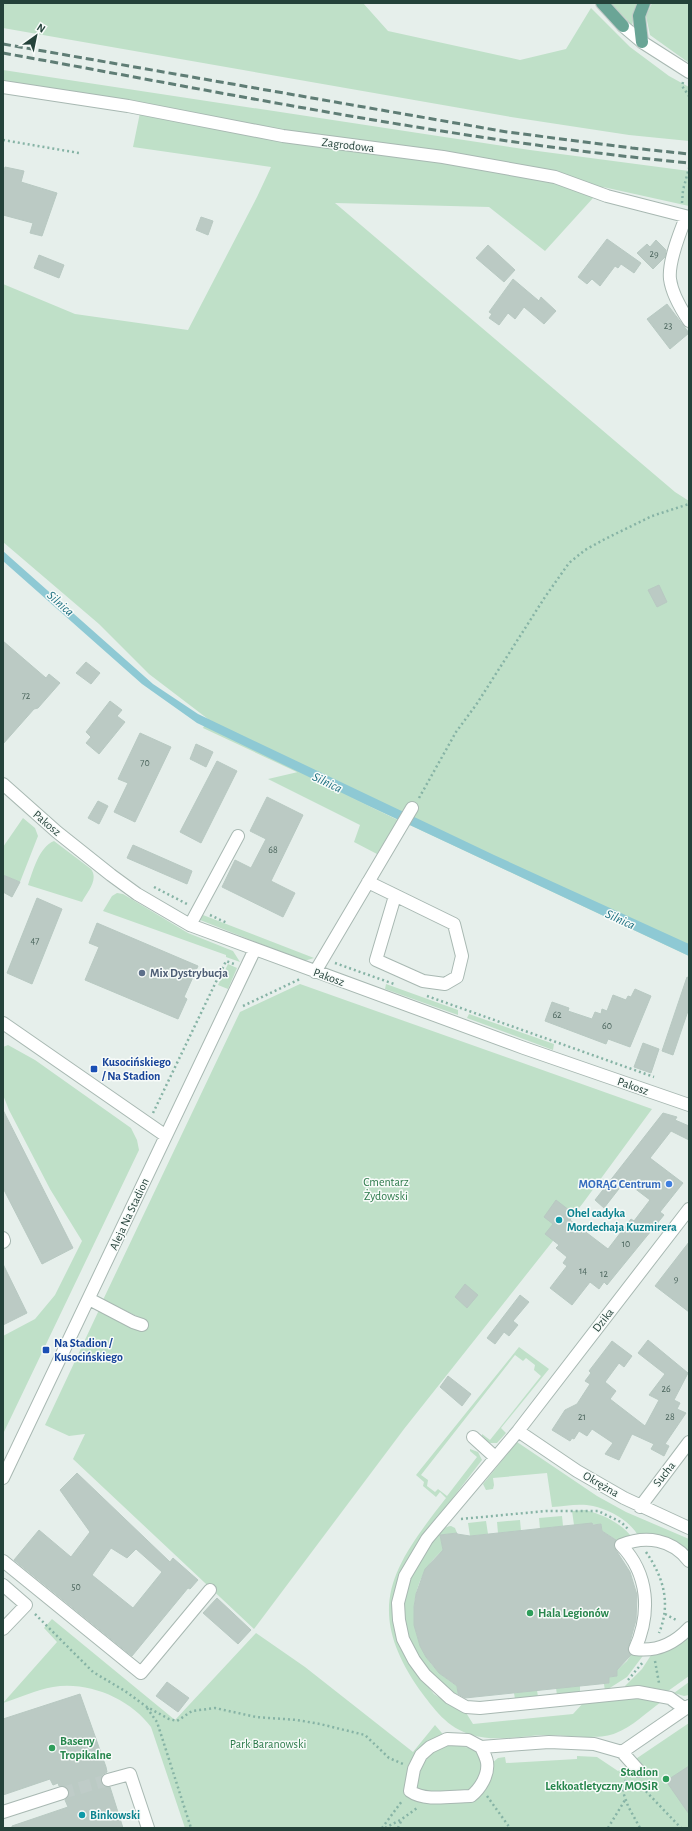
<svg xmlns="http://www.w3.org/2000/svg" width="692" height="1831" font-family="'Alegreya Sans',sans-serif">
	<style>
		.green { fill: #bfe0c8 }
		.water { fill: #8ec9d4 }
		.building { fill: #bbcac4; stroke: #b8c9c2; fill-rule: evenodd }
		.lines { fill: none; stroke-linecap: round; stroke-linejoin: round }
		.minor-tunnel { stroke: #bfccc8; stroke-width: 12; stroke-dasharray: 12 6; stroke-linecap: butt }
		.minor-casing { stroke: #a8b8b2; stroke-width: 14 }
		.major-casing { stroke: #c2cac8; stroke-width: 14 }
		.path { stroke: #86b3a5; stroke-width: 2.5; stroke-dasharray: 2 3; stroke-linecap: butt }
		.minor { stroke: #fff; stroke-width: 12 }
		.major { stroke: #6aa596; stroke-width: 12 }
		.rail { stroke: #5f7d75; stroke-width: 3; stroke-dasharray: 8 4; stroke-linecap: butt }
		.service-dot { fill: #5c6f8a; stroke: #f7fbf9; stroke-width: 1.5 }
		.transit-dot { fill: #1a4fb4; stroke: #f7fbf9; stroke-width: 1.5 }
		.shop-dot { fill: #3f7fe0; stroke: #f7fbf9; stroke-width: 1.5 }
		.culture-dot { fill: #0f9aa8; stroke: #f7fbf9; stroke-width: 1.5 }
		.leisure-dot { fill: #2e9e5b; stroke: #f7fbf9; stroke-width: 1.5 }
		.labels { text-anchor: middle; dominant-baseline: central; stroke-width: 3; stroke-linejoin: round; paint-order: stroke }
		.number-label { font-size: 10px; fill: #4a645c }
		.street-label { font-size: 12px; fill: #24423a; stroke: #f7fbf9 }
		.service-label { font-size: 12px; font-weight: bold; fill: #4e5e75; stroke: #f7fbf9; text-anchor: start }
		.transit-label { font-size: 12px; font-weight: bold; fill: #164399; stroke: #f7fbf9; text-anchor: start }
		.park-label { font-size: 12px; fill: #2d7a4b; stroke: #f7fbf9 }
		.shop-label { font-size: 12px; font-weight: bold; fill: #366cbe; stroke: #f7fbf9; text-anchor: end }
		.culture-label { font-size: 12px; font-weight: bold; fill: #0d838f; stroke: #f7fbf9; text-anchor: start }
		.leisure-label { font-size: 12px; font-weight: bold; fill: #27864d; stroke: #f7fbf9; text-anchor: start }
		.water-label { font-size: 13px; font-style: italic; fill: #1c6f80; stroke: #f7fbf9 }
	</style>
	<rect width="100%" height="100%" fill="#e6efeb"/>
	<path class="green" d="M3 3H363L388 31 520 60 566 49 591 8 630 47 669 76 689 87V141L629 135 511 117 3 28Z
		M610 3H637L632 25Z
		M652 3H689V63L650 35 646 16Z
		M3 70 530 150 689 171V206L603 187 545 251 489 207 335 203 675 492 689 501V956L203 728 208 719 149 674 99 624 3 542V284L75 314 188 330 257 197 271 167 133 147 142 103 3 81Z
		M298 772 398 820 377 854 354 842 360 825 268 779Z
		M23 818 35 828 38 836 20 882 3 875V847Z
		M54 841 91 869C99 880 87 892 82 902L28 885C33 871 39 847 54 841Z
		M117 893 123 894 188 933 233 951 240 962 226 957V955L103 911 112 896Z
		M203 915 314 958 304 961 200 920Z
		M228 964 237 968 228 989 218 985Z
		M300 984 652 1109 583 1203 404 1429 254 1629 73 1459 85 1434 69 1436 45 1425 99 1310 139 1330 145 1320 103 1300 240 1012Z
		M386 984 458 1010V1015L385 989Z
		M469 1014 554 1044 553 1050 467 1018Z
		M8 1045 35 1060 131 1128 137 1140 139 1150 3 1434V1336L35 1319 55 1295 82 1241 50 1189 9 1110 3 1095V1047Z
		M519 1347 549 1369 501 1428 506 1433 497 1443H490L482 1438V1434L490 1440 541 1376 534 1370 535 1365 526 1358 523 1361 515 1355 421 1475 428 1480 427 1486 435 1492 438 1489 447 1496 477 1457 470 1451V1449L478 1452 482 1460 415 1547 402 1572 395 1599 417 1673 434 1694 455 1708 465 1711 473 1724 573 1714 585 1701 637 1696 661 1702C647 1712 632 1727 616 1733 599 1741 564 1734 544 1735 521 1736 494 1742 472 1735 447 1728 434 1709 419 1689 363 1608 393 1566 446 1498L440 1492 436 1497 423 1486 424 1482 416 1475Z
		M517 1442 597 1496 626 1512 689 1539V1561L683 1554 640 1539C632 1522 611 1510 593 1506 580 1503 565 1506 552 1507L547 1473 493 1478 494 1485 493 1489 486 1490 483 1484Z
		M585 1510C604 1515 622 1523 634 1540L618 1541 602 1531 601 1524 574 1525 572 1511Z
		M562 1516 563 1526 540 1529 539 1518Z
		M520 1520 521 1531 498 1533 497 1522Z
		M486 1521 488 1534 470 1536 468 1523Z
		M451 1526 455 1528 457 1533 440 1535 443 1550C412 1575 405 1622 426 1656 433 1669 445 1678 457 1686L458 1699C447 1688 431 1678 422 1666 398 1631 398 1583 425 1550 432 1542 440 1527 451 1526Z
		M52 1619 175 1720 256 1633 305 1667 413 1752 435 1725 447 1739 457 1745 477 1750 491 1764 498 1758 505 1757 506 1763 577 1759V1756L597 1757 618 1771 689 1723V1828H185L151 1727C130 1699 89 1681 53 1687 36 1690 19 1698 3 1703L57 1642 44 1628Z
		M689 1634V1676L668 1691 648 1687 626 1688 625 1686 642 1669 655 1649Z
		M635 1649H648L627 1677 605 1691 604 1684 609 1683V1677L617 1676V1670L627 1661Z
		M689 1682V1695L684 1696 674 1693Z
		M580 1686V1693L557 1695 556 1688Z
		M537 1690 538 1697 515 1699 514 1693Z"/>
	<path class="water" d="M3 551 153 684 198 714 494 855 689 944V956L367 805 197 723 142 684 3 561Z"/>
	<path class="building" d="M5 167 24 171 21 182 57 193 42 236 30 233 33 223 3 215V176Z
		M201 217 213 221 208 235 196 230Z
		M607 239 641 263 634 273 621 264 618 268 615 266 600 286 592 279 587 284 578 277Z
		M656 240 666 250 665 257 653 269 637 253 647 244 650 247Z
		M488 245 515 270 504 282 476 258Z
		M39 255 64 265 59 278 34 268Z
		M513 279 539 301 541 297 556 311 544 324 524 307 515 319 508 313 499 325 489 318 492 314 489 312Z
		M667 304 689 333 670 349 647 319Z
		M659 585 667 602 657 607 648 590Z
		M3 641 46 678 49 674 60 683 38 708 34 709 3 744Z
		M86 662 100 673 91 684 76 673Z
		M110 701 122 710 117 716 125 722 99 754 86 743 91 737 86 732Z
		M140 733 171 747 135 822 114 812 128 783 118 779Z
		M196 744 213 752 206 767 190 759Z
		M217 761 237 771 201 843 180 832Z
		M267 797 303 815 271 881 295 893 283 917 222 887 235 860 251 868 266 839 250 831Z
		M98 801 108 806 99 824 88 818Z
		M133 845 192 871 187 884 127 858Z
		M3 875 20 882 12 897 3 892Z
		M37 898 62 909 32 984 7 973Z
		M97 923 198 966 184 997 187 999 178 1019 85 980 99 947 89 943Z
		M687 977 689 978V1008L673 1055 662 1051Z
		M635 989 651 996 630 1047 608 1039 606 1044 545 1021 552 1002 569 1008 568 1011 592 1019 595 1012 601 1014 602 1009 607 1011 613 995 626 1000 628 996 631 997Z
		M643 1043 659 1049 651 1073 634 1067Z
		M3 1110 73 1248 42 1264 3 1188Z
		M663 1113 677 1117 675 1120 689 1126V1140L671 1131 650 1158 683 1183 660 1212 664 1215 607 1285 604 1282 599 1289 590 1282 572 1305 550 1288 567 1266 563 1263 567 1257 556 1248 559 1245 545 1234 553 1224 544 1217 556 1200 574 1214 570 1220 608 1249 631 1219 634 1221 650 1200 625 1181 604 1208 595 1200Z
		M689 1242V1312L655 1286Z
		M3 1264 27 1313 3 1325Z
		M465 1284 478 1295 467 1308 455 1297Z
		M520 1295 529 1302 513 1321 518 1325 509 1336 504 1332 495 1344 487 1338Z
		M648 1340 688 1373 674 1400 680 1403 677 1409 686 1413 665 1444 669 1446 664 1456 651 1449 654 1444 632 1434 619 1460 605 1454 613 1443 592 1429 587 1436 579 1431 574 1439 572 1438 570 1441 552 1430 565 1410 577 1404 590 1384 585 1381 591 1373 589 1371 612 1341 632 1356 624 1367 619 1363 605 1382 616 1391 610 1399 645 1426 659 1400 649 1395 665 1374 638 1353Z
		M448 1376 471 1394 462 1406 440 1387Z
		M77 1473 170 1562 173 1558 198 1580 190 1589 188 1588 132 1656 14 1560 39 1530 71 1557 90 1532 60 1490ZM111 1548 127 1558 136 1549 162 1572 133 1608 92 1575Z
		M592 1523 593 1525 601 1524 602 1531 616 1540 614 1547 630 1572 637 1595 636 1620 628 1649 631 1655 617 1670V1676L609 1677V1683L465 1698 458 1694 457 1686 439 1673 426 1657 420 1646 414 1625V1607L416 1594 425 1569 443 1550 440 1535 457 1533V1534L470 1536Z
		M217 1598 251 1630 238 1644 203 1613Z
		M167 1682 189 1698 178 1712 156 1696Z
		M80 1694 106 1767 107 1772 102 1775 101 1782 106 1787H110L123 1828H12V1826L68 1807 65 1800 69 1795V1791L67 1787 59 1786 58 1783 53 1785 50 1779 3 1795V1719Z
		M689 1766V1814L666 1781Z"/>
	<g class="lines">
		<path class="minor-tunnel" d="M62 1793 108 1780"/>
		<defs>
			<path id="minor" d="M623 26 642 42 689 72
				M3 87 128 106 283 136 443 157 555 177 607 196 689 217
				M686 217C680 232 668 262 670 279 672 294 681 309 689 321
				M3 784 57 832 111 875 137 894 190 925 524 1048 689 1105
				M368 882 454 924 462 956 457 977 445 984 423 981 376 960 395 896
				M190 925 238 836
				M315 972 412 808
				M3 1023 166 1136
				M3 1238 4 1241 3 1242
				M89 1299 133 1322 142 1325
				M518 1431 577 1471 624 1498 689 1528
				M473 1437 495 1457
				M3 1478 255 949
				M640 1507 689 1442
				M3 1561 141 1673 210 1590
				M689 1561C672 1539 646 1535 621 1545 649 1574 651 1613 635 1649 657 1652 674 1644 689 1628
				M3 1585 26 1605 3 1629
				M685 1709 670 1698 638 1692 480 1708 466 1707 450 1698 425 1675 414 1660 403 1639 399 1620 398 1603 405 1576 427 1539 518 1431 689 1209
				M481 1747C483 1751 486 1757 487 1762 489 1775 480 1789 471 1796 452 1796 425 1802 410 1791L414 1769 421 1755 430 1747 447 1739 468 1740 481 1747 549 1742 594 1744 622 1752 639 1771
				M622 1752 689 1706
				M108 1780 130 1774 148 1828
				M3 1812 62 1793"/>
			<path id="major" d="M602 3 623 26
				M642 42 639 16 644 3"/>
		</defs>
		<use href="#minor" class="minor-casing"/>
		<use href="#major" class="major-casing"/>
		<path class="path" d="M683 82 682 86 689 96
			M3 140 79 153
			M682 203 683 190 689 168
			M419 798 456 732 476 705 545 597 569 563 585 550 605 539 652 516 689 504
			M154 887 187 904
			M210 915 227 923
			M335 963 394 984
			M427 996 654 1077
			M243 1006 300 979
			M153 1113 226 961 234 964
			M461 1519 546 1511H598L621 1522 628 1529
			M646 1552C664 1578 671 1604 659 1633
			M35 1614 93 1672 125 1691 147 1707 169 1719 177 1721 192 1711 215 1708 256 1717 297 1720 320 1724 365 1735 389 1758 403 1764
			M665 1614 678 1621
			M655 1661 659 1683
			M628 1680 643 1662
			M147 1708 157 1722 191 1828
			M627 1775 623 1792 628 1806 640 1828
			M639 1784 681 1828
			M487 1796 510 1828
			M382 1828 402 1801
			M385 1828 402 1819 417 1808
			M398 1828 402 1819
			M608 1828 625 1800"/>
		<use href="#minor" class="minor"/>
		<use href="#major" class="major"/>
		<path class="rail" d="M3 44 507 132 632 148 689 154
			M3 53C231 94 459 141 689 163"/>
	</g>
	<circle class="service-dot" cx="142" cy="973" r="4"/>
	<g class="transit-dot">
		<rect x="90" y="1065" width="8" height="8" rx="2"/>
		<rect x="42" y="1346" width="8" height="8" rx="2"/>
	</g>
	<circle class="shop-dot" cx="669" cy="1184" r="4"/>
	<g class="culture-dot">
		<circle cx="559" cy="1220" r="4"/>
		<circle cx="82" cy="1815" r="4"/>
	</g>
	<g class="leisure-dot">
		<circle cx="530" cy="1613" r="4"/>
		<circle cx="52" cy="1748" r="4"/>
		<circle cx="666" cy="1779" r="4"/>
	</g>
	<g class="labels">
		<g class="number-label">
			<text x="654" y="254">29</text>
			<text x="668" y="326">23</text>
			<text x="26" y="696">72</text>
			<text x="145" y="763">70</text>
			<text x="273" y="850">68</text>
			<text x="35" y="941">47</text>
			<text x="557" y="1015">62</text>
			<text x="607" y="1026">60</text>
			<text x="626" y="1244">10</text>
			<text x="583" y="1271">14</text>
			<text x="604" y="1274">12</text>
			<text x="676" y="1279">9</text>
			<text x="666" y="1389">26</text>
			<text x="582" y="1417">21</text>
			<text x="670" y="1417">28</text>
			<text x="76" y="1587">50</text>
		</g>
		<g class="street-label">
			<text transform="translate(348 145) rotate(7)">Zagrodowa</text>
			<text transform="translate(47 823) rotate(40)">Pakosz</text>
			<text transform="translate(329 977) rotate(20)">Pakosz</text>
			<text transform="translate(633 1086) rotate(19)">Pakosz</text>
			<text transform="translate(129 1214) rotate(-65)">Aleja Na Stadion</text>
			<text transform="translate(603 1320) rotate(-52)">Dzika</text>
			<text transform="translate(664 1474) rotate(-52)">Sucha</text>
			<text transform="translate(601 1484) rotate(30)">Okrężna</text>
		</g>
		<g class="service-label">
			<text x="150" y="973">Mix Dystrybucja</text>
		</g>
		<g class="transit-label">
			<text x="102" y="1062">Kusocińskiego<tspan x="102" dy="14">/ Na Stadion</tspan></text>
			<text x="54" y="1343">Na Stadion /<tspan x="54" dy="14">Kusocińskiego</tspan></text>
		</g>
		<g class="park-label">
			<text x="386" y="1182">Cmentarz<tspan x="386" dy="14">Żydowski</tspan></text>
			<text x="268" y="1744">Park Baranowski</text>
		</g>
		<g class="shop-label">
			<text x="661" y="1184">MORĄG Centrum</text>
		</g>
		<g class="culture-label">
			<text x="567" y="1213">Ohel cadyka<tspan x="567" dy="14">Mordechaja Kuzmirera</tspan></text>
			<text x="90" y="1815">Binkowski</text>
		</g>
		<g class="leisure-label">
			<text x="538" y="1613">Hala Legionów</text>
			<text x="60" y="1741">Baseny<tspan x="60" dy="14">Tropikalne</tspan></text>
			<text x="658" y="1772" text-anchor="end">Stadion<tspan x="658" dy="14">Lekkoatletyczny MOSiR</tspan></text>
		</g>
		<g class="water-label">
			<text transform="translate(60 604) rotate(42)">Silnica</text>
			<text transform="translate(327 783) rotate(26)">Silnica</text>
			<text transform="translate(620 920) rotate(25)">Silnica</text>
		</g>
	</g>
	<rect width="692" height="1831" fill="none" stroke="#24423a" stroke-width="8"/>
	<g transform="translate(36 36) rotate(33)" stroke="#f7fbf9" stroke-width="3" paint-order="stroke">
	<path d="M0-3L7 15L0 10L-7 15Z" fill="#24423a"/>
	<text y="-6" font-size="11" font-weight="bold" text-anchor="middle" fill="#24423a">N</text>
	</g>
</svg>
